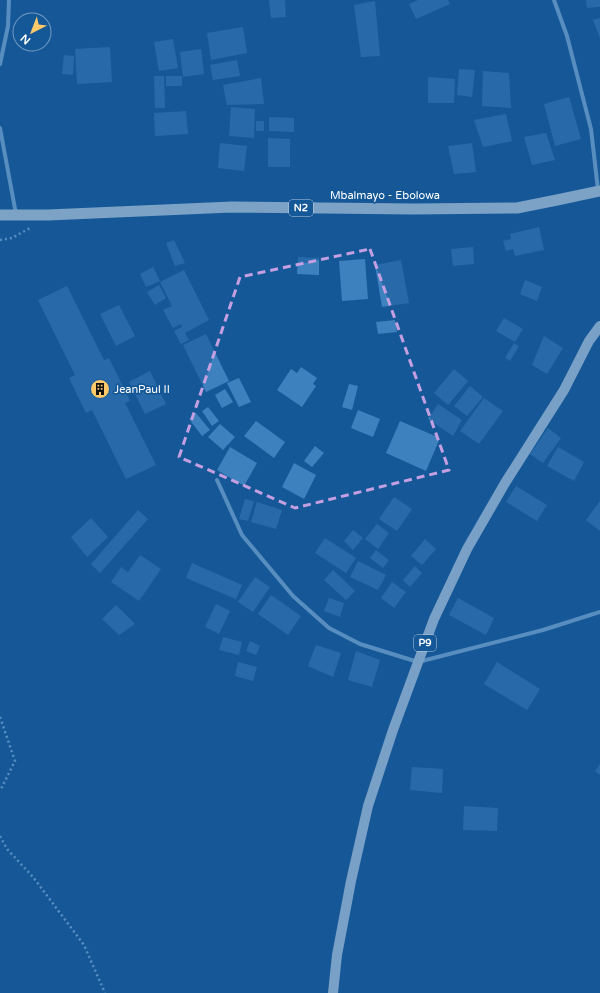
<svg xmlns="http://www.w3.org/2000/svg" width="600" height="993" font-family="'Varela Round',sans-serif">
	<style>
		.building { fill: #3e81bf }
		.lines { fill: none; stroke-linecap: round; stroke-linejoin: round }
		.path { stroke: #a8cff2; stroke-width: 2.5; stroke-dasharray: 2 3; stroke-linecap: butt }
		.minor { stroke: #a8cff2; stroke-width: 4 }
		.primary { stroke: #f2f8ff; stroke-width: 10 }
		.trunk { stroke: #f8fcff; stroke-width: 11 }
		.marked { fill: none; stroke: #c4a0e2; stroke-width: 3; stroke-dasharray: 8 5; stroke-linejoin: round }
		.labels { text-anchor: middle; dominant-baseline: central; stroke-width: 3.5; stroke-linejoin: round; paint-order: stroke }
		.shield { fill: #155897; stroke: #b9cde0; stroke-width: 1 }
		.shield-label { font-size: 10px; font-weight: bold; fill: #fff }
		.street-label { font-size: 11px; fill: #fff; stroke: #155897 }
		.poi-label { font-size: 11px; fill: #fff; stroke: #155897; text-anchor: start }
	</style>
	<rect width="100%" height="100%" fill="#155897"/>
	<path class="building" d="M269 0H285L286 17 271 18Z
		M418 0H448L450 4 416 19 409 4Z
		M586 0H600V7L587 8Z
		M375 1 380 56 361 57 354 5Z
		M600 18V38L593 20Z
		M243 27 247 53 211 60 207 33Z
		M173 39 178 68 159 71 154 42Z
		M110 47 112 82 77 84 75 49Z
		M201 49 204 74 183 77 180 52Z
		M64 55 74 56 73 75 62 74Z
		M237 60 240 76 213 80 210 65Z
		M459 69 475 70 472 97 457 95Z
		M483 71 509 73 511 108 482 106Z
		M154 76H164L165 108H155Z
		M166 76H182V86H166Z
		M428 77 455 79 454 103H428Z
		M261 78 264 104 227 105 223 85Z
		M569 97 581 139 555 146 544 104Z
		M231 107 255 109 254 138 229 136Z
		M186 111 188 134 155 136 154 113Z
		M506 114 512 141 483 147 474 120Z
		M269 117 294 118V132L269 131Z
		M256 121H264V131H256Z
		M546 133 555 160 532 165 524 137Z
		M268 138 290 139V167H268Z
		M220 143 247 146 244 171 218 168Z
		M472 143 476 172 454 174 448 146Z
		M539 227 544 250 515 256 513 249 506 251 503 241 511 239 510 234Z
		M174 240 185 263 175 266 166 243Z
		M473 247 474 264 453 266 451 249Z
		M298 257 319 258V275L297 274Z
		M365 259 368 299 342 301 339 261Z
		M401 260 409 303 382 307 375 265Z
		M153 267 160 281 146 287 140 274Z
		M184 270 209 320 185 333 189 340 181 344 174 331 182 327 181 324 173 328 163 310 172 306 160 282Z
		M525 280 542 287 537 301 520 294Z
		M159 285 166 298 155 305 147 292Z
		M67 286 104 360 109 358 130 401 125 403 156 465 126 479 92 410 86 413 69 378 75 375 38 300Z
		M119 305 135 336 116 346 100 314Z
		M504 318 523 329 515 342 496 331Z
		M395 320 397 332 378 334 376 322Z
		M206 334 229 381 206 392 183 345Z
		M544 336 563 348 547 374 532 365Z
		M514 343 519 346 510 361 505 358Z
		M301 367 317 378 313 384 316 386 302 407 277 390 291 369 297 373Z
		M454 369 468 381 448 405 434 393Z
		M150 371 166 404 145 414 129 382Z
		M239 378 251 402 239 407 227 383Z
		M349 384 358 386 352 410 342 407Z
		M470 386 483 397 467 416 454 406Z
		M225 389 233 402 222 408 215 395Z
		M484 398 503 411 479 444 460 431Z
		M438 404 462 420 453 436 428 419Z
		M208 407 219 421 212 426 202 411Z
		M358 410 380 419 373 437 351 428Z
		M196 413 210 430 202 436 189 419Z
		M256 421 285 442 274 458 244 436Z
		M400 421 440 438 426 471 386 453Z
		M220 424 235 437 223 450 208 437Z
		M548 428 561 438 543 463 530 454Z
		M315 446 324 453 312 467 304 461Z
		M230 447 257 463 244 486 217 470Z
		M558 447 584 462 574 481 547 466Z
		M294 463 316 475 304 499 282 487Z
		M516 486 547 505 537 521 506 502Z
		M394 497 412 509 397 531 379 519Z
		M245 499 254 501 248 521 239 519Z
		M600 501V531L586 520Z
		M257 502 282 510 276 529 251 522Z
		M138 510 148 519 100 573 91 564Z
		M91 518 108 537 87 557 71 537Z
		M377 524 389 533 378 549 365 539Z
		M353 530 363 538 353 550 344 541Z
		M325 538 356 558 346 573 315 553Z
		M425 539 436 549 422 565 411 556Z
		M376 550 389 560 383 568 370 558Z
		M140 555 161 569 139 601 111 582 121 567 128 572Z
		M358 561 386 575 378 590 350 577Z
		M192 563 242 585 236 599 186 578Z
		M415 566 422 573 410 587 403 580Z
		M333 570 355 591 346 600 324 580Z
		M255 577 270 587 253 612 238 602Z
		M392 582 406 592 394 608 381 598Z
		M271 595 301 616 288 635 258 614Z
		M329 598 344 603 340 617 324 611Z
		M458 598 494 618 486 635 449 615Z
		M216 604 230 611 219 634 205 627Z
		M116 605 135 624 119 635 102 619Z
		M223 637 242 642 239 655 219 650Z
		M250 641 260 646 256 655 246 651Z
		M316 645 341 653 333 677 308 666Z
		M356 651 380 660 372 687 348 680Z
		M238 662 257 667 253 681 235 676Z
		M497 662 540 689 527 710 484 684Z
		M600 764V775L595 771Z
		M412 767 443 769 442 793 410 790Z
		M464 806 498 808 497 831 463 830Z"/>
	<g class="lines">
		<path class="path" d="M0 240 12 238 30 228
			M0 717 15 761 0 791
			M0 836 7 849 33 877 84 945 105 993"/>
		<path class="minor" d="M554 0 567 36 591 129 598 190
			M0 64 8 26 9 0
			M0 128 16 214
			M217 480 242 535 293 596 329 628 360 644 418 662 543 630 600 612"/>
		<path class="primary" d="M333 993 337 955 351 881 368 806 393 730 434 619 467 549 505 483 564 390 589 341 600 326"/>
		<path class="trunk" d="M0 215H48L232 207 414 209 517 208 557 200 600 191"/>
	</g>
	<path d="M0 0H600V993H0ZM370 249 449 470 295 508 179 457 240 277Z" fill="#155897" fill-opacity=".55" fill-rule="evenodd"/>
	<path class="marked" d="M370 249 449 470 295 508 179 457 240 277Z"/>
	<defs>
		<symbol id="building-disc" viewBox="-11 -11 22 22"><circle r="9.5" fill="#ffc868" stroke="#155897"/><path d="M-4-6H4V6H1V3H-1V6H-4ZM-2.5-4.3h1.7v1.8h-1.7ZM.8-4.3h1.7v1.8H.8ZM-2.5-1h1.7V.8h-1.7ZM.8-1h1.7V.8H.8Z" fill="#111"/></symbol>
	</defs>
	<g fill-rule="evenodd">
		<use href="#building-disc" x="89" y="378" width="22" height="22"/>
	</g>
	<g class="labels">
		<g class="shield">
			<rect x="289" y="200" width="24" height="16" rx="3"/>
			<rect x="414" y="635" width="22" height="16" rx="3"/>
		</g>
		<g class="shield-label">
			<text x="301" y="208">N2</text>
			<text x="425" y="643">P9</text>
		</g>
		<g class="street-label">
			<text x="385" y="195">Mbalmayo - Ebolowa</text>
		</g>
		<g class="poi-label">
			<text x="114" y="389">JeanPaul II</text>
		</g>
	</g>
	<g transform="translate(32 32) rotate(222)"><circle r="19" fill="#155897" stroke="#739bc1"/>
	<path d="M0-3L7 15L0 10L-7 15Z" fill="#ffc868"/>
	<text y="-6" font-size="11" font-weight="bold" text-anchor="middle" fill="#ffffff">N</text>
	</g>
</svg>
